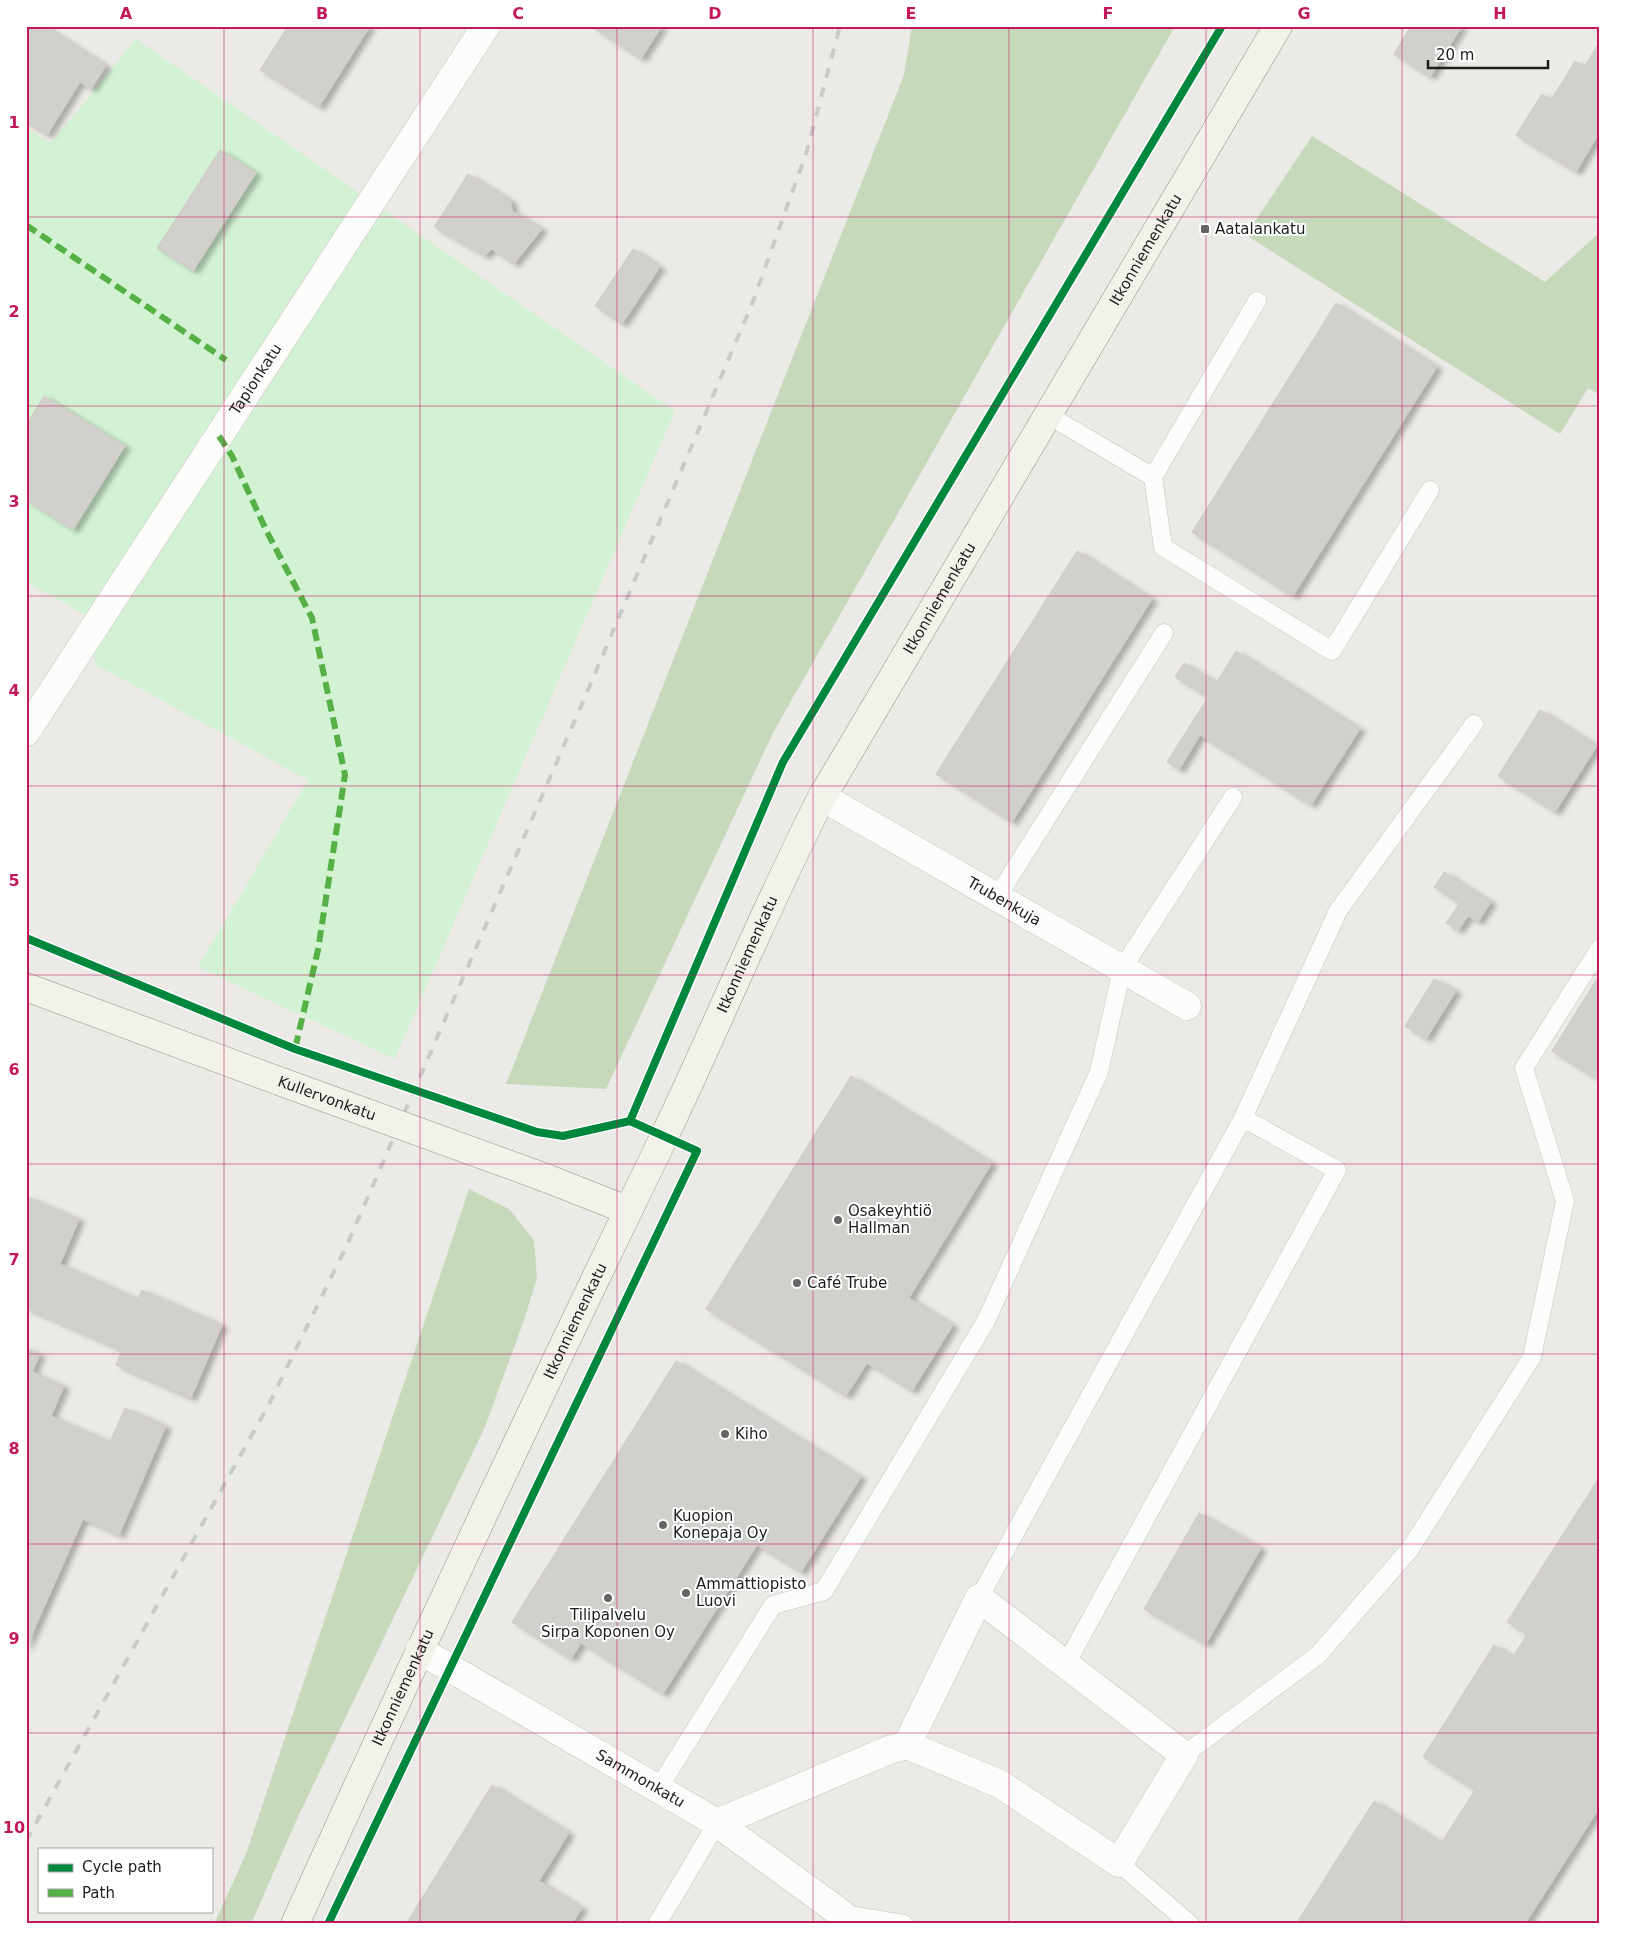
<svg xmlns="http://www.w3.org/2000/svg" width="1626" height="1950" font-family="'DejaVu Sans',sans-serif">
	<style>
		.forest { fill: #c6dabb }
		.park { fill: #d3f2d3 }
		.building { fill: #d2d0cd; stroke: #cfcbc7; filter: url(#shadow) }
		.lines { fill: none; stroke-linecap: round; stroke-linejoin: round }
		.lane-casing { stroke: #c4c4c2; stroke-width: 19 }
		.street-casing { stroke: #c4c4c2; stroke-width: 29 }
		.secondary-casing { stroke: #94957e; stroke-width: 29 }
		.lane { stroke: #fcfcfb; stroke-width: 18 }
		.street { stroke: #fcfcfb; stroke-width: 28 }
		.secondary { stroke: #f3f2ea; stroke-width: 28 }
		.rail { stroke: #cacac9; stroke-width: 4; stroke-dasharray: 10 10; stroke-linecap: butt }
		.secondary-bridge-casing { stroke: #94957e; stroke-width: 29; stroke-linecap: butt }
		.secondary-bridge { stroke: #f3f2ea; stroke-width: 28 }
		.quiet { stroke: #55b145; stroke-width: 6; stroke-dasharray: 12 6; stroke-linecap: butt }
		.cycleway-casing { stroke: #fff; stroke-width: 11 }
		.cycleway { stroke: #00873e; stroke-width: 8 }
		.grid { fill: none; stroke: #c2185b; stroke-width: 1; stroke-opacity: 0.55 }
		.poi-dot { fill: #656563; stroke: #fff; stroke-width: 2 }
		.labels { text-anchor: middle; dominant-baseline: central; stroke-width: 4; stroke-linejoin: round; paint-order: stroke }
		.poi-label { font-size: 15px; fill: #1d1d1d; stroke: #fff; text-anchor: start }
		.street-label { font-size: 15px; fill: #1d1d1d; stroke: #fff }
		.neatline { fill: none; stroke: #c2185b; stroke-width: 2 }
		.grid-label { font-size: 16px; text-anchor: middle; font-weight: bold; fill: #c2185b }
	</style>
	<defs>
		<filter id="shadow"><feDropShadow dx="5.5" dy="3" stdDeviation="2.5" flood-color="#0004"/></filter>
	</defs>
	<rect width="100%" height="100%" fill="#ebeae6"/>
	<path class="forest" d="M912 26H1175L774 731 606 1089 506 1084 904 75Z
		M1312 136 1545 282 1600 232V395L1588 388 1560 434 1246 235Z
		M469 1189 509 1209 534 1240 537 1278 524 1320 485 1427 297 1819 251 1924H214L246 1854Z"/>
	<path class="park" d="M136 39 675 411 395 1059 198 967 308 780 95 664 90 618 26 581V128L51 143Z"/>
	<path class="building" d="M45 26 106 66 91 89 80 82 47 135 26 122V27Z
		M288 26H370L319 107 260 70Z
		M591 26H662L641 59Z
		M1411 26H1462L1430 77 1394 54Z
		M1600 41V136L1598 135 1576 172 1516 135 1542 94 1551 100 1575 61 1584 67Z
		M220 150 256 173 193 271 157 248Z
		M468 174 511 201 512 211 542 229 514 264 492 249 485 256 434 227Z
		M633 249 660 267 622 324 595 306Z
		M1336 303 1437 367 1293 596 1192 532Z
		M44 396 125 446 73 530 26 500V425Z
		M1077 551 1152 599 1012 822 936 774Z
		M1236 651 1360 729 1311 805 1200 735 1179 770 1167 762 1208 697 1175 677 1184 663 1216 683Z
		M1540 710 1597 746 1555 812 1498 776Z
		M1444 872 1491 902 1478 922 1468 916 1458 931 1446 923 1460 903 1434 887Z
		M1600 974V1081L1552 1051Z
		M1434 979 1456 991 1426 1039 1405 1026Z
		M851 1076 992 1163 909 1298 953 1325 912 1391 867 1363 846 1396 706 1309Z
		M28 1197 79 1219 60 1264 138 1299 142 1290 222 1325 191 1398 116 1365 122 1350 26 1308V1202Z
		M26 1348 40 1354 32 1372 64 1386 51 1416 110 1442 125 1408 166 1426 119 1535 83 1519 26 1648Z
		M676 1361 861 1477 801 1572 757 1545 663 1694 581 1643 571 1659 512 1622Z
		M1600 1476V1807L1525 1924H1296L1374 1801 1441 1843 1475 1790 1423 1757 1494 1645 1513 1657 1527 1634 1507 1622Z
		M1199 1513 1261 1548 1206 1644 1144 1609Z
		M492 1785 569 1833 539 1881 582 1908 572 1924H406Z"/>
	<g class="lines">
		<defs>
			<path id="lane" d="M1048 415 1153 477 1257 301
				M1153 477 1163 547 1332 651 1430 490
				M997 897 1164 633
				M1243 1118 1338 911 1474 724
				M979 1598 1243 1118 1337 1170 1066 1664
				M1184 1755 1318 1655 1410 1549 1532 1357 1565 1201 1524 1068 1600 948
				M658 1789 773 1605 824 1591 986 1321 1099 1072 1122 969 1233 797
				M1119 1863 1190 1924
				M842 1914 904 1924
				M657 1924 717 1823"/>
			<g id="street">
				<path id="s1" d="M26 732 486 26"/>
				<path id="s2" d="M822 797 1187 1006"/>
				<path id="s3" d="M419 1650 717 1823 842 1914 850 1924"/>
				<path d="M717 1823 889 1750 907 1745 979 1598 1184 1755 1119 1863 1000 1784 907 1745"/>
			</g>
			<g id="secondary">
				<path d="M26 987 279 1081"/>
				<path d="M546 1178 627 1210"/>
				<path id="s4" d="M295 1924C414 1660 537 1398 664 1137 718 1024 765 908 822 797L1278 26"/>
			</g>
		</defs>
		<use href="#lane" class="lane-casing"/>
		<use href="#street" class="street-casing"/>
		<use href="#secondary" class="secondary-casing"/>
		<use href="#lane" class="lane"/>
		<use href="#street" class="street"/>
		<use href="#secondary" class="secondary"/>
		<path class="rail" d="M26 1841 268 1406 347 1245 585 697 752 304 806 154 840 26"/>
		<defs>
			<g id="secondary-bridge">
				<path id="s5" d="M279 1081 546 1178"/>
			</g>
		</defs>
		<use href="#secondary-bridge" class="secondary-bridge-casing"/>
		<use href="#secondary-bridge" class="secondary-bridge"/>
		<path class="quiet" d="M26 225 226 360
			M219 436 232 456 266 530 312 618 345 775 318 950 295 1049"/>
		<defs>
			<path id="cycleway" d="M26 938 295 1049 537 1132 563 1136 630 1121 697 1151 328 1924
				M630 1121 783 762 1222 26"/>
		</defs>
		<use href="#cycleway" class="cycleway-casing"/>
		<use href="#cycleway" class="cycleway"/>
	</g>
	<path class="grid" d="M224 26V1924M420 26V1924M617 26V1924M813 26V1924M1009 26V1924M1206 26V1924M1402 26V1924M26 217H1600M26 406H1600M26 596H1600M26 786H1600M26 975H1600M26 1164H1600M26 1354H1600M26 1544H1600M26 1733H1600"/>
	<g class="poi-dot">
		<rect x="1200" y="224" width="10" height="10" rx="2.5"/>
		<circle cx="838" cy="1220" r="5"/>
		<circle cx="797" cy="1283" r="5"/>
		<circle cx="725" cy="1434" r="5"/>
		<circle cx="663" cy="1525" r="5"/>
		<circle cx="686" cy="1593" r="5"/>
		<circle cx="608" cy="1598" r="5"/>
	</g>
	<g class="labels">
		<g class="poi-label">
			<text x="1215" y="229">Aatalankatu</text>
			<text x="848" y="1211">Osakeyhtiö<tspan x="848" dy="17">Hallman</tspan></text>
			<text x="807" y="1283">Café Trube</text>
			<text x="735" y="1434">Kiho</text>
			<text x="673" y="1516">Kuopion<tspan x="673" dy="17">Konepaja Oy</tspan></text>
			<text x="696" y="1584">Ammattiopisto<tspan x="696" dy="17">Luovi</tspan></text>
			<text x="608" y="1615" text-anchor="middle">Tilipalvelu<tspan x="608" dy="17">Sirpa Koponen Oy</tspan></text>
		</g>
		<g class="street-label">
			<text stroke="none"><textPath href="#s4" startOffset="1880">Itkonniemenkatu</textPath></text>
			<text stroke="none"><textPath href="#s1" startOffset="421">Tapionkatu</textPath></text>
			<text stroke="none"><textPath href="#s4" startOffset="1475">Itkonniemenkatu</textPath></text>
			<text stroke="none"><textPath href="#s2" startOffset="210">Trubenkuja</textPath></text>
			<text stroke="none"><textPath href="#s4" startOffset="1070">Itkonniemenkatu</textPath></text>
			<text stroke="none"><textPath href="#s5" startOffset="51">Kullervonkatu</textPath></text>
			<text stroke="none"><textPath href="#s4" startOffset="665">Itkonniemenkatu</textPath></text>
			<text stroke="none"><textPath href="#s4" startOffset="260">Itkonniemenkatu</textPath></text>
			<text stroke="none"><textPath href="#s3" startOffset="256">Sammonkatu</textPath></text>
		</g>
	</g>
	<rect width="1626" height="1950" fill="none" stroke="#ffffff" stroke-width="55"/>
	<rect x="38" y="1848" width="175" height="65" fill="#ffffff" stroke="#a5a5a5"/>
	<rect x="48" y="1864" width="25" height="8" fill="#00873e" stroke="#a5a5a5"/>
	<text x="82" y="1872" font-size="15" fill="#1d1d1d">Cycle path</text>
	<rect x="48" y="1889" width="25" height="8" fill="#55b145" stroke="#a5a5a5"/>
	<text x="82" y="1898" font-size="15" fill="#1d1d1d">Path</text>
	<path d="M1428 60v8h120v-8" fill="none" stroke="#1d1d1d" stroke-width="2.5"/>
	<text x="1436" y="60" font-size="15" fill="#1d1d1d" stroke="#ffffff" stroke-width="4" paint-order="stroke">20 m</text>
	<rect x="28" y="28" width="1570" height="1894" class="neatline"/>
	<g class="grid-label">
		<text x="126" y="19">A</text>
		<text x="322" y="19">B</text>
		<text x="518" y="19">C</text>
		<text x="715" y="19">D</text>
		<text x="911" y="19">E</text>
		<text x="1108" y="19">F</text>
		<text x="1304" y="19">G</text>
		<text x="1500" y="19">H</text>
		<text x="14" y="128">1</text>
		<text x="14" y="317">2</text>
		<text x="14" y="507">3</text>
		<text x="14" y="696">4</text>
		<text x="14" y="886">5</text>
		<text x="14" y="1075">6</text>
		<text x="14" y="1265">7</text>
		<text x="14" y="1454">8</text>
		<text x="14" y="1644">9</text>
		<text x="14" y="1833">10</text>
	</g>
</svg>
